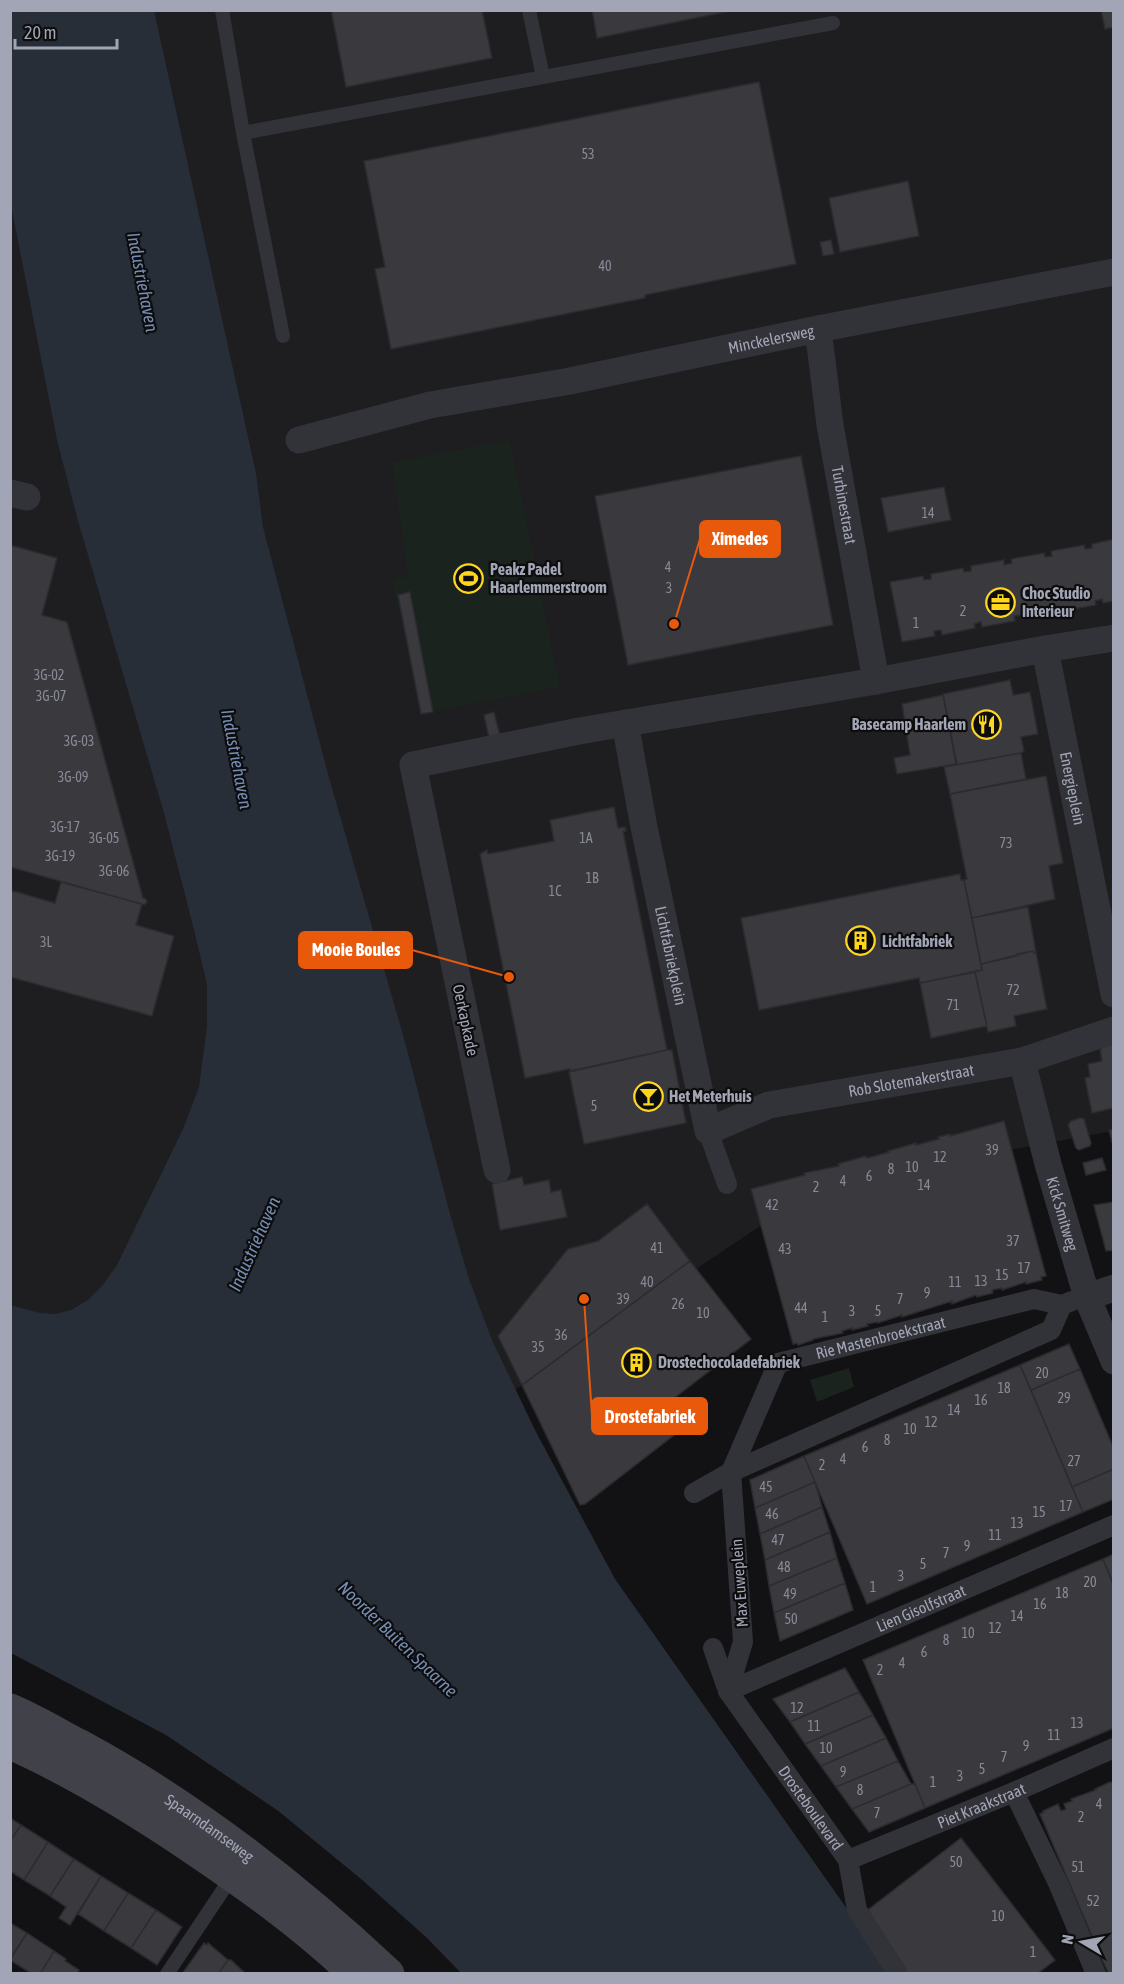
<svg xmlns="http://www.w3.org/2000/svg" width="1124" height="1984" font-family="'Asap Condensed',sans-serif">
	<style>
		.built { fill: #1e1d20 }
		.green { fill: #1b231e }
		.water { fill: #272e38 }
		.building { fill: #39393e; stroke: #2c2b2f; stroke-width: 1.5 }
		.lines { fill: none; stroke-linecap: round; stroke-linejoin: round }
		.service { stroke: #323239; stroke-width: 14 }
		.pedestrian { stroke: #323239; stroke-width: 20 }
		.minor { stroke: #323239; stroke-width: 27 }
		.secondary { stroke: #404149; stroke-width: 33 }
		.labels { text-anchor: middle; dominant-baseline: central; stroke-width: 4.5; stroke-linejoin: round; paint-order: stroke }
		.number-label { font-size: 14px; fill: #888a97 }
		.street-label { font-size: 16px; fill: #a2a5b5; stroke: #0d0d0e }
		.poi-label { font-size: 16px; font-weight: bold; fill: #a2a5b5; stroke: #0d0d0e; text-anchor: start }
		.water-label { font-size: 18px; font-style: italic; fill: #758db3; stroke: #0d0d0e }
		.leader { fill: none; stroke: #e8590c; stroke-width: 2 }
		.callout-dot { fill: #e8590c; stroke: #0d0d0e; stroke-width: 2 }
		.callout { fill: #e8590c; stroke: #e8590c; stroke-width: 2 }
		.callout-label { font-size: 18px; text-anchor: middle; font-weight: bold; fill: #fff }
	</style>
	<rect width="100%" height="100%" fill="#121113"/>
	<path class="built" d="M10 11H1113V1131L823 1184 485 1410 104 1335 11 1308Z"/>
	<path class="green" d="M510 440 560 687 421 714 392 580 408 576 392 462Z
		M849 1368 854 1387 817 1402 810 1380Z"/>
	<path class="water" d="M11 11H154L256 473 263 527 328 774 405 1042 450 1214 469 1279 492 1340 536 1432 615 1579 892 1973H461L427 1938 361 1879 277 1810 166 1735 11 1653 10 1305 40 1313 55 1314 71 1310 88 1300 102 1286 117 1265 183 1129 199 1087 207 1026V984L192 922 164 813 78 521 57 440 11 205Z"/>
	<path class="building" d="M331 10H482L492 58 346 87Z
		M592 10H735L597 38Z
		M1101 10H1114V27L1105 29Z
		M759 82 796 264 645 295V298L391 349 375 269 385 267 364 161Z
		M908 181 919 236 840 252 829 198Z
		M831 240 834 254 823 256 820 242Z
		M801 456 833 625 628 665 595 496Z
		M944 487 951 520 888 532 881 498Z
		M1114 539V601L1103 603 1102 599 1095 601 1096 605 1063 611 1062 607 1055 608 1056 613 1022 619 1021 615 1014 616 1015 621 982 627 981 622 974 624 975 628 942 635 941 630 934 631 935 636 902 642 890 582 923 576 924 580 931 579V574L963 568 964 572 971 571V566L1004 560V565L1012 563 1011 559 1044 553 1045 557 1052 556 1051 551 1084 545 1085 549 1092 548V544Z
		M10 545 57 558 42 615 67 622 143 898 146 899 147 902 144 905 10 867Z
		M410 592 433 712 421 714 398 595Z
		M1010 680 1013 695 1030 692 1038 734 1021 737 1024 751 1021 753 957 765 943 694Z
		M943 695 956 764 897 774 894 758 910 755 902 704Z
		M494 712 501 740 490 743 484 715Z
		M1021 753 1026 779 950 794 944 767Z
		M1046 776 1063 863 1049 866 1055 899 972 918 964 880 967 879 950 794Z
		M614 807 618 828 625 827 626 831H623L667 1050 570 1071V1069L525 1078 480 854 487 850 488 854 554 841 550 820Z
		M960 874 961 880H964L982 970 920 983 919 978 759 1010 741 918Z
		M61 882 142 904 136 925 174 936 152 1016 10 977V890L55 903Z
		M1028 907 1036 952 1034 953 1033 951 1017 954V956L981 964 972 918Z
		M1033 951 1034 953 1036 952 1047 1009 1014 1016 1016 1026 988 1032 975 972 982 970 981 964Z
		M975 972 987 1026 931 1038 920 983Z
		M1114 1041V1108L1092 1113 1085 1078 1090 1077 1088 1064 1102 1061 1100 1049Z
		M667 1050H672L686 1123 584 1144 569 1072Z
		M1080 1118 1084 1119 1091 1143 1090 1146 1079 1150 1076 1148 1068 1125 1071 1121Z
		M1004 1121 1046 1276 1041 1277 1042 1280 1026 1284V1282L1002 1290V1288L992 1290 993 1293 977 1297 976 1295 952 1304V1301L902 1317V1315L878 1323 877 1322 867 1324 868 1326 852 1330V1328L842 1331 843 1333 813 1339V1340L798 1345 797 1343 793 1344 751 1189 805 1175 804 1173 839 1166 838 1164 866 1156 867 1158 889 1152 888 1151 916 1143V1145L939 1139 938 1137 950 1134V1136Z
		M1114 1129V1142H1112L1109 1130Z
		M1102 1158 1106 1170 1086 1175 1083 1163Z
		M522 1177 524 1185 549 1180 551 1192 561 1190 567 1217 500 1230 492 1184Z
		M1114 1202V1250L1106 1251 1094 1205Z
		M647 1204 690 1261 522 1385 498 1336 568 1249 598 1241Z
		M690 1261 751 1339 660 1409 678 1432 585 1504 580 1505 522 1385Z
		M1069 1344 1080 1369 1031 1390 1020 1365Z
		M1020 1365 1083 1512 867 1604 804 1456Z
		M1080 1369 1114 1449V1469L1072 1487 1031 1390Z
		M804 1456 815 1482 755 1508 750 1480Z
		M1114 1469V1499L1083 1512 1072 1487Z
		M815 1482 822 1507 760 1534 755 1508Z
		M822 1507 830 1532 765 1560 760 1534Z
		M830 1532 837 1558 769 1586 765 1560Z
		M1114 1554V1584H1113L1103 1559Z
		M837 1558 845 1583 774 1613 769 1586Z
		M1103 1559 1114 1585V1728L925 1808 863 1660Z
		M845 1583 853 1610 780 1641 774 1613Z
		M845 1668 859 1692 790 1722 773 1699Z
		M859 1692 873 1715 805 1744 790 1722Z
		M873 1715 886 1738 821 1766 805 1744Z
		M886 1738 898 1761 836 1787 821 1766Z
		M898 1761 911 1784 852 1809 836 1787Z
		M1110 1782 1114 1783V1974H1109L1103 1962 1040 1814 1044 1812 1043 1811 1058 1804 1061 1811 1066 1809 1064 1804 1072 1801 1071 1799 1096 1790 1095 1789Z
		M911 1784H915L925 1808 869 1832 852 1809Z
		M10 1818 21 1825 10 1841Z
		M21 1825 48 1842 24 1880 10 1871V1841Z
		M961 1838 1055 1960 1037 1974H902L864 1913Z
		M48 1842 74 1859 50 1896 24 1880Z
		M74 1859 101 1876 70 1925 59 1918 66 1907 50 1896Z
		M101 1876 128 1893 104 1931 78 1914Z
		M128 1893 156 1910 131 1948 104 1931Z
		M156 1910 182 1927 157 1965 131 1948Z
		M10 1923 27 1933 10 1959Z
		M27 1933 54 1951 40 1974H32L10 1960Z
		M204 1943 207 1945 208 1943 228 1960 218 1974H182Z
		M54 1951 66 1959 65 1961 79 1970 77 1974H40Z
		M228 1960H231L246 1974H218Z"/>
	<g class="lines">
		<path class="service" d="M222 10 243 133 283 336
			M529 10 543 77
			M243 133 833 23
			M167 1974 233 1875"/>
		<g class="pedestrian">
			<path d="M708 1131 727 1184"/>
			<path d="M694 1493 731 1472 1051 1330 1062 1305 1072 1301"/>
			<path id="s1" d="M713 1648 728 1691 848 1860 857 1910 898 1974"/>
			<path id="s2" d="M728 1691 743 1642 731 1472 778 1363 1034 1299 1062 1305"/>
			<path id="s3" d="M728 1691 1114 1525"/>
			<path d="M1014 1792 1058 1883 1096 1974"/>
			<path id="s4" d="M848 1860 1014 1792 1114 1748"/>
		</g>
		<g class="minor">
			<path id="s5" d="M818 329 830 425 876 681"/>
			<path id="s6" d="M299 440 430 405 570 381 818 329 1114 272"/>
			<path d="M10 493 27 497"/>
			<path id="s7" d="M1114 638 1045 649 1114 994"/>
			<path id="s8" d="M625 723 644 827 708 1131 769 1105 1022 1061 1114 1030"/>
			<path id="s9" d="M1022 1061 1048 1164 1087 1297 1114 1361"/>
			<path d="M497 1170 413 765 579 731 876 681 1045 649"/>
			<path d="M1087 1297 1114 1288"/>
		</g>
		<g class="secondary">
			<path id="s10" d="M10 1710C34 1720 57 1734 80 1746 193 1807 294 1886 388 1974"/>
			<path d="M10 1743C76 1772 137 1810 196 1850 249 1886 301 1923 348 1967"/>
		</g>
	</g>
	<defs>
		<symbol id="stadium-ring" viewBox="-11 -11 22 22"><circle r="9.5" fill="#0d0d0e" stroke="#ffd61e" stroke-width="1.5"/><path d="M0-5a6.5 5 0 1 0 0 10a6.5 5 0 1 0 0-10ZM-3.5-1.8h7v3.6h-7Z" fill="#ffd61e"/></symbol>
		<symbol id="office-ring" viewBox="-11 -11 22 22"><circle r="9.5" fill="#0d0d0e" stroke="#ffd61e" stroke-width="1.5"/><path d="M-6-3h4V-5.5h4V-3h4V5H-6ZM-1-4.5V-3h2v-1.5ZM-6 0V1H6V0Z" fill="#ffd61e"/></symbol>
		<symbol id="restaurant-ring" viewBox="-11 -11 22 22"><circle r="9.5" fill="#0d0d0e" stroke="#ffd61e" stroke-width="1.5"/><path d="M-5-6h1v4h1v-4h1v4h1v-4h1v5L-1.5 .5V6h-2V.5L-5-1ZM5-6V6H3V1.5H1.5Q1.5-4 5-6Z" fill="#ffd61e"/></symbol>
		<symbol id="building-ring" viewBox="-11 -11 22 22"><circle r="9.5" fill="#0d0d0e" stroke="#ffd61e" stroke-width="1.5"/><path d="M-4-6H4V6H1V3H-1V6H-4ZM-2.5-4.3h1.7v1.8h-1.7ZM.8-4.3h1.7v1.8H.8ZM-2.5-1h1.7V.8h-1.7ZM.8-1h1.7V.8H.8Z" fill="#ffd61e"/></symbol>
		<symbol id="bar-ring" viewBox="-11 -11 22 22"><circle r="9.5" fill="#0d0d0e" stroke="#ffd61e" stroke-width="1.5"/><path d="M-6-5H6L.8 .8V4.5H3.5V6h-7V4.5H-.8V.8Z" fill="#ffd61e"/></symbol>
	</defs>
	<g fill-rule="evenodd">
		<use href="#stadium-ring" x="452" y="562" width="33" height="33"/>
		<use href="#office-ring" x="984" y="586" width="33" height="33"/>
		<use href="#restaurant-ring" x="970" y="708" width="33" height="33"/>
		<use href="#building-ring" x="844" y="924" width="33" height="33"/>
		<use href="#bar-ring" x="632" y="1080" width="33" height="33"/>
		<use href="#building-ring" x="620" y="1346" width="33" height="33"/>
	</g>
	<g class="labels">
		<g class="number-label">
			<text x="588" y="154">53</text>
			<text x="605" y="266">40</text>
			<text x="928" y="513">14</text>
			<text x="668" y="567">4</text>
			<text x="669" y="588">3</text>
			<text x="963" y="611">2</text>
			<text x="916" y="623">1</text>
			<text x="49" y="675">3G-02</text>
			<text x="51" y="696">3G-07</text>
			<text x="79" y="741">3G-03</text>
			<text x="73" y="777">3G-09</text>
			<text x="65" y="827">3G-17</text>
			<text x="104" y="838">3G-05</text>
			<text x="586" y="838">1A</text>
			<text x="1006" y="843">73</text>
			<text x="60" y="856">3G-19</text>
			<text x="114" y="871">3G-06</text>
			<text x="592" y="878">1B</text>
			<text x="555" y="891">1C</text>
			<text x="46" y="942">3L</text>
			<text x="1013" y="990">72</text>
			<text x="953" y="1005">71</text>
			<text x="594" y="1106">5</text>
			<text x="992" y="1150">39</text>
			<text x="940" y="1157">12</text>
			<text x="912" y="1167">10</text>
			<text x="891" y="1169">8</text>
			<text x="869" y="1176">6</text>
			<text x="843" y="1181">4</text>
			<text x="924" y="1185">14</text>
			<text x="816" y="1187">2</text>
			<text x="772" y="1205">42</text>
			<text x="1013" y="1241">37</text>
			<text x="657" y="1248">41</text>
			<text x="785" y="1249">43</text>
			<text x="1024" y="1268">17</text>
			<text x="1002" y="1275">15</text>
			<text x="981" y="1281">13</text>
			<text x="647" y="1282">40</text>
			<text x="955" y="1282">11</text>
			<text x="927" y="1293">9</text>
			<text x="623" y="1299">39</text>
			<text x="900" y="1299">7</text>
			<text x="678" y="1304">26</text>
			<text x="801" y="1308">44</text>
			<text x="852" y="1311">3</text>
			<text x="878" y="1311">5</text>
			<text x="703" y="1313">10</text>
			<text x="825" y="1317">1</text>
			<text x="561" y="1335">36</text>
			<text x="538" y="1347">35</text>
			<text x="1042" y="1373">20</text>
			<text x="1004" y="1388">18</text>
			<text x="1064" y="1398">29</text>
			<text x="981" y="1400">16</text>
			<text x="954" y="1410">14</text>
			<text x="931" y="1422">12</text>
			<text x="910" y="1429">10</text>
			<text x="887" y="1440">8</text>
			<text x="865" y="1447">6</text>
			<text x="843" y="1459">4</text>
			<text x="1074" y="1461">27</text>
			<text x="822" y="1465">2</text>
			<text x="766" y="1487">45</text>
			<text x="1066" y="1506">17</text>
			<text x="1039" y="1512">15</text>
			<text x="772" y="1514">46</text>
			<text x="1017" y="1523">13</text>
			<text x="995" y="1535">11</text>
			<text x="778" y="1540">47</text>
			<text x="967" y="1546">9</text>
			<text x="946" y="1553">7</text>
			<text x="923" y="1564">5</text>
			<text x="784" y="1567">48</text>
			<text x="901" y="1576">3</text>
			<text x="1090" y="1582">20</text>
			<text x="873" y="1587">1</text>
			<text x="1062" y="1593">18</text>
			<text x="790" y="1594">49</text>
			<text x="1040" y="1604">16</text>
			<text x="1017" y="1616">14</text>
			<text x="791" y="1619">50</text>
			<text x="995" y="1628">12</text>
			<text x="968" y="1633">10</text>
			<text x="946" y="1640">8</text>
			<text x="924" y="1652">6</text>
			<text x="902" y="1663">4</text>
			<text x="880" y="1670">2</text>
			<text x="797" y="1708">12</text>
			<text x="1077" y="1723">13</text>
			<text x="814" y="1726">11</text>
			<text x="1054" y="1735">11</text>
			<text x="1026" y="1746">9</text>
			<text x="826" y="1748">10</text>
			<text x="1004" y="1757">7</text>
			<text x="982" y="1769">5</text>
			<text x="843" y="1772">9</text>
			<text x="960" y="1776">3</text>
			<text x="933" y="1782">1</text>
			<text x="860" y="1790">8</text>
			<text x="1099" y="1804">4</text>
			<text x="877" y="1813">7</text>
			<text x="1081" y="1817">2</text>
			<text x="956" y="1862">50</text>
			<text x="1078" y="1867">51</text>
			<text x="1093" y="1901">52</text>
			<text x="998" y="1916">10</text>
			<text x="1033" y="1952">1</text>
		</g>
		<g class="street-label">
			<text stroke="none"><textPath href="#s6" startOffset="483">Minckelersweg</textPath></text>
			<text stroke="none"><textPath href="#s5" startOffset="178">Turbinestraat</textPath></text>
			<text stroke="none"><textPath href="#s7" startOffset="212">Energieplein</textPath></text>
			<text stroke="none"><textPath href="#s8" startOffset="237">Lichtfabriekplein</textPath></text>
			<text transform="translate(466 1020) rotate(78)">Oerkapkade</text>
			<text stroke="none"><textPath href="#s8" startOffset="627">Rob Slotemakerstraat</textPath></text>
			<text stroke="none"><textPath href="#s9" startOffset="158">Kick Smitweg</textPath></text>
			<text stroke="none"><textPath href="#s2" startOffset="446">Rie Mastenbroekstraat</textPath></text>
			<text transform="translate(739 1583) rotate(-94)">Max Euweplein</text>
			<text stroke="none"><textPath href="#s3" startOffset="210">Lien Gisolfstraat</textPath></text>
			<text stroke="none"><textPath href="#s4" startOffset="144">Piet Kraakstraat</textPath></text>
			<text stroke="none"><textPath href="#s1" startOffset="189">Drosteboulevard</textPath></text>
			<text stroke="none"><textPath href="#s10" startOffset="232">Spaarndamseweg</textPath></text>
		</g>
		<g class="poi-label">
			<text x="490" y="569">Peakz Padel<tspan x="490" dy="18">Haarlemmerstroom</tspan></text>
			<text x="1022" y="593">Choc Studio<tspan x="1022" dy="18">Interieur</tspan></text>
			<text x="966" y="724" text-anchor="end">Basecamp Haarlem</text>
			<text x="882" y="941">Lichtfabriek</text>
			<text x="669" y="1096">Het Meterhuis</text>
			<text x="658" y="1362">Drostechocoladefabriek</text>
		</g>
		<g class="water-label">
			<text transform="translate(143 282) rotate(79)">Industriehaven</text>
			<text transform="translate(237 759) rotate(79)">Industriehaven</text>
			<text transform="translate(254 1244) rotate(-66)">Industriehaven</text>
			<text transform="translate(398 1639) rotate(44)">Noorder Buiten Spaarne</text>
		</g>
	</g>
	<path class="leader" d="M674 624L700 539M509 977L412 950M584 1299L592 1416"/>
	<g class="callout-dot">
		<circle cx="674" cy="624" r="6"/>
		<circle cx="509" cy="977" r="6"/>
		<circle cx="584" cy="1299" r="6"/>
	</g>
	<g class="callout">
		<rect x="700" y="521" width="80" height="36" rx="6"/>
		<rect x="299" y="932" width="113" height="36" rx="6"/>
		<rect x="592" y="1398" width="115" height="36" rx="6"/>
	</g>
	<g class="callout-label">
		<text x="740" y="545">Ximedes</text>
		<text x="356" y="956">Mooie Boules</text>
		<text x="650" y="1423">Drostefabriek</text>
	</g>
	<rect width="1124" height="1984" fill="none" stroke="#a2a5b5" stroke-width="24"/>
	<g transform="translate(1082 1942) rotate(280)" stroke="#0d0d0e" stroke-width="4.5" paint-order="stroke">
	<path d="M0-4.5L10 22L0 15L-10 22Z" fill="#a2a5b5"/>
	<text y="-9" font-size="16" font-weight="bold" text-anchor="middle" fill="#a2a5b5">N</text>
	</g>
	<path d="M15 39v9h102v-9" fill="none" stroke="#a2a5b5" stroke-width="3"/>
	<text x="24" y="39" font-size="18" fill="#a2a5b5" stroke="#0d0d0e" stroke-width="4.5" paint-order="stroke">20 m</text>
</svg>
